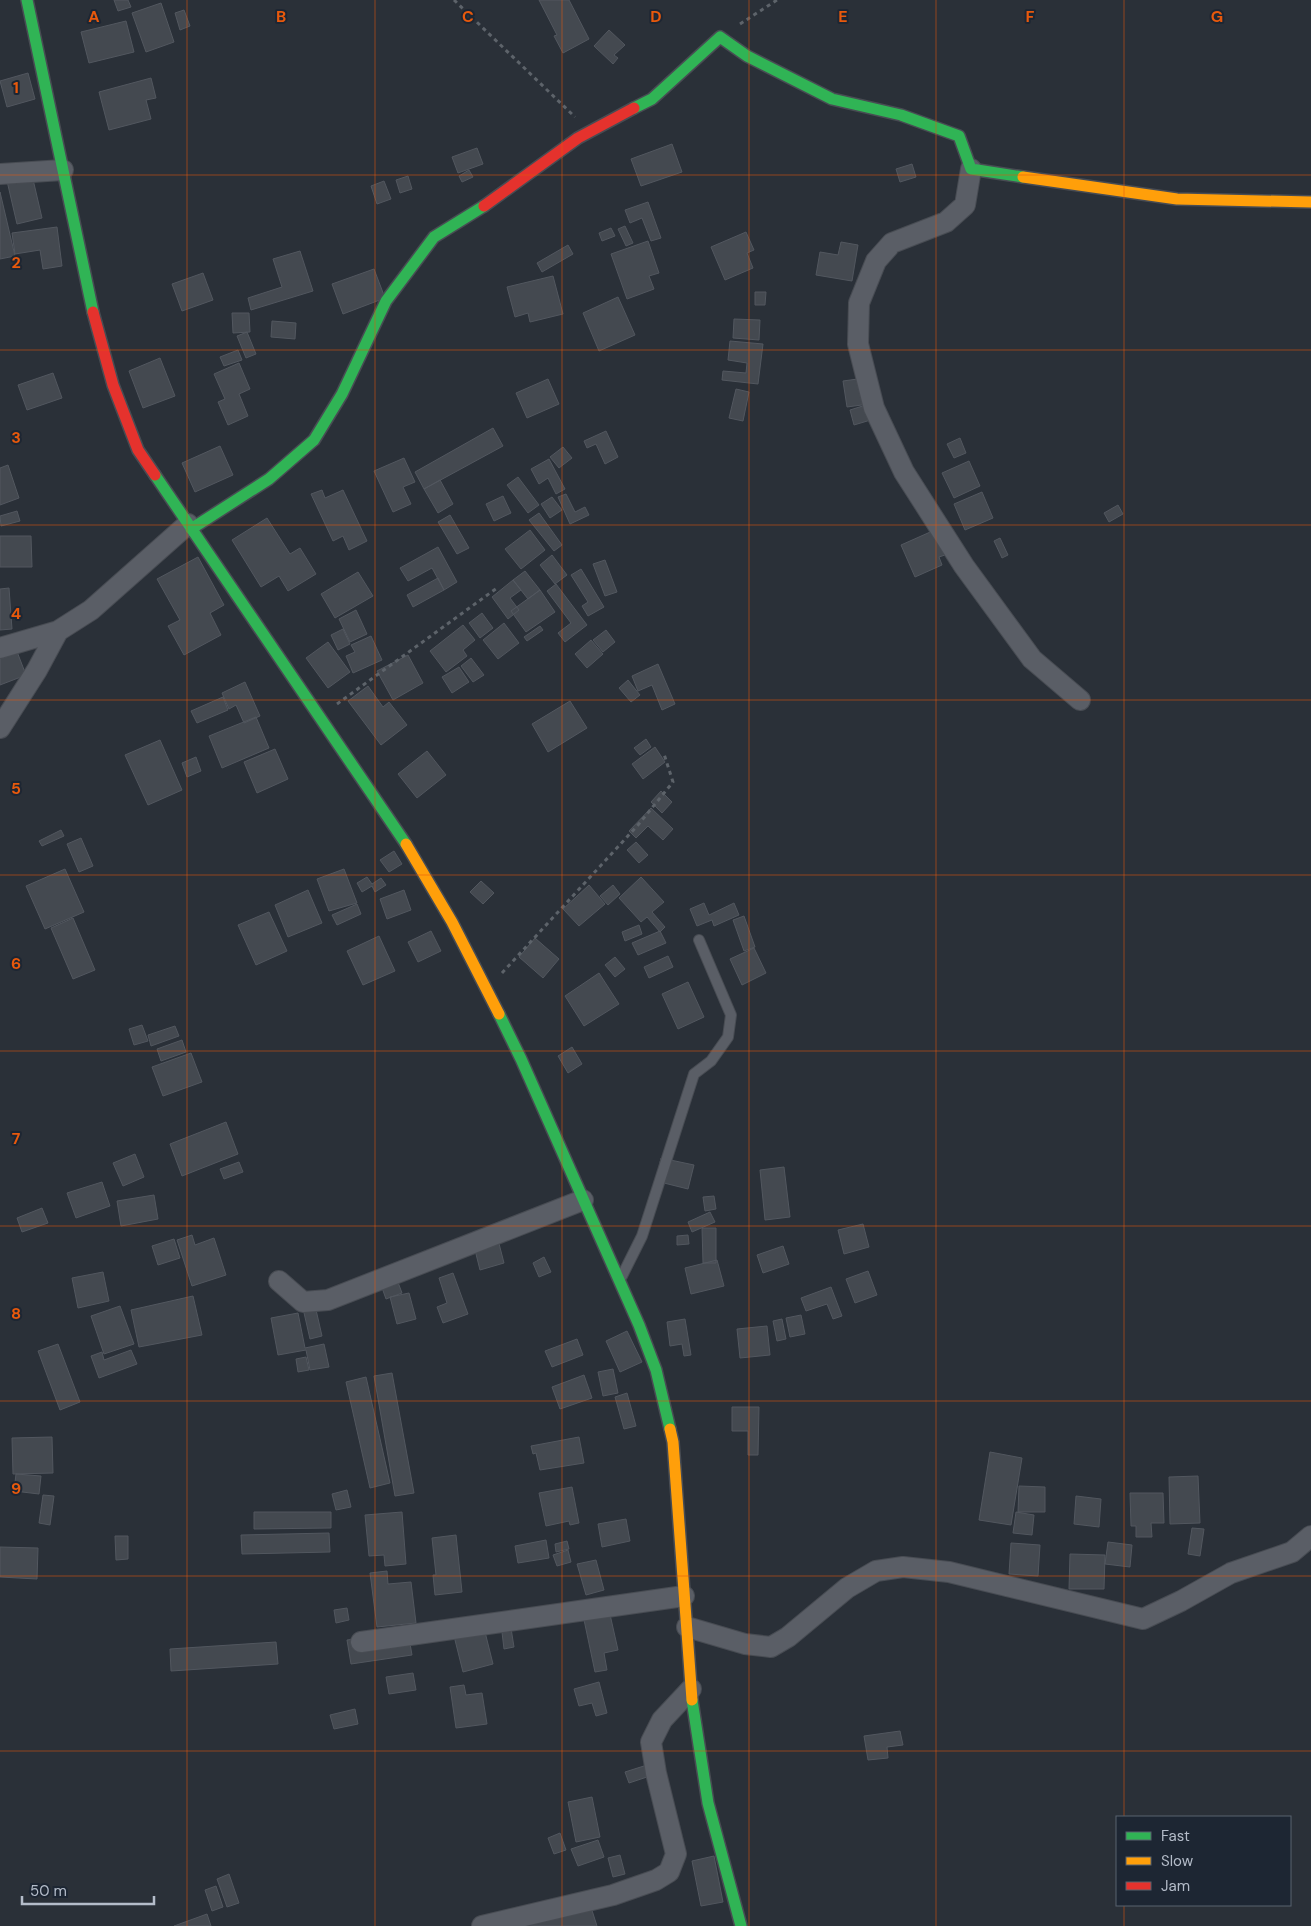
<svg xmlns="http://www.w3.org/2000/svg" width="1311" height="1926" font-family="'DM Sans',sans-serif">
	<style>
		.building { fill: #444950; stroke: #52575f }
		.lines { fill: none; stroke-linecap: round; stroke-linejoin: round }
		.lane-casing { stroke: #484c53; stroke-width: 12 }
		.street-casing { stroke: #484c53; stroke-width: 22 }
		.fast-casing { stroke: #484c53; stroke-width: 14 }
		.slow-casing { stroke: #484c53; stroke-width: 14 }
		.jam-casing { stroke: #484c53; stroke-width: 14 }
		.path { stroke: #5d636a; stroke-width: 3; stroke-dasharray: 4 4; stroke-linecap: butt }
		.lane { stroke: #5a5e66; stroke-width: 10 }
		.street { stroke: #5a5e66; stroke-width: 20 }
		.fast { stroke: #30b455; stroke-width: 11 }
		.slow { stroke: #ff9f0a; stroke-width: 11 }
		.jam { stroke: #e5322d; stroke-width: 11 }
		.grid { fill: none; stroke: #e8590c; stroke-width: 1; stroke-opacity: 0.55 }
		.grid-label { font-size: 16px; text-anchor: middle; font-weight: bold; fill: #e8590c; stroke: #1d2633; stroke-width: 4; stroke-linejoin: round; paint-order: stroke }
	</style>
	<rect width="100%" height="100%" fill="#2a3038"/>
	<path class="building" d="M114 0H128L131 7 118 11Z
		M539 0H569L589 39 563 53 554 36 557 35Z
		M161 3 174 42 146 52 132 13Z
		M184 10 190 26 180 30 175 13Z
		M126 21 134 52 89 63 81 32Z
		M609 30 625 45 614 55 618 58 613 64 594 46Z
		M28 73 35 99 7 107 0 81Z
		M151 78 156 98 146 100 151 119 109 130 99 92Z
		M672 144 682 172 641 186 631 159Z
		M477 148 483 164 458 173 452 157Z
		M912 164 916 177 900 182 896 169Z
		M469 170 473 177 462 182 459 176Z
		M32 175 42 218 17 224 7 181Z
		M408 176 412 189 400 193 396 180Z
		M384 181 391 199 377 204 371 186Z
		M0 192 15 256 0 259Z
		M648 202 661 238 651 241 642 218 630 223 625 210Z
		M625 226 633 243 626 246 618 229Z
		M57 227 62 266 43 269 40 250 15 254 12 233Z
		M611 228 615 236 602 241 599 233Z
		M746 232 754 250 747 253 753 268 725 280 711 247Z
		M648 241 659 273 649 276 654 289 627 299 611 254Z
		M841 242 858 245 852 281 816 275 820 252 838 255Z
		M568 245 573 254 542 272 537 263Z
		M300 251 313 291 251 310 248 298 282 287 273 259Z
		M374 269 385 298 343 314 332 284Z
		M203 273 213 300 182 311 172 284Z
		M553 276 563 314 530 322 528 313 515 317 507 287Z
		M755 292H766L765 305H755Z
		M618 297 635 335 599 351 583 313Z
		M232 313H249L250 332 233 333Z
		M734 319 760 320 759 340 733 338Z
		M272 321 296 323 295 339 271 337Z
		M247 332 256 354 246 358 237 336Z
		M730 341 763 344 758 384 722 380 723 371 746 373 747 363 728 360Z
		M238 350 242 360 224 366 220 357Z
		M160 358 175 396 143 408 129 371Z
		M239 363 250 389 239 394 248 416 228 425 218 402 225 399 214 374Z
		M53 373 62 398 27 410 18 385Z
		M865 378 869 404 847 407 843 381Z
		M548 379 559 404 527 418 516 393Z
		M736 389 749 392 743 421 729 418Z
		M869 404 874 419 854 425 850 410Z
		M493 428 503 446 424 489 415 472Z
		M606 431 618 457 605 464 596 444 587 448 584 441Z
		M960 438 966 453 954 458 947 444Z
		M220 446 233 475 195 492 182 463Z
		M563 447 572 458 559 468 550 457Z
		M404 458 415 482 403 487 411 504 393 512 374 471Z
		M549 459 565 489 556 494 548 478 539 484 531 469Z
		M969 461 980 486 954 498 942 473Z
		M8 465 19 498 0 505V468Z
		M518 477 539 505 528 513 507 485Z
		M440 480 453 504 438 513 424 489Z
		M322 490 325 498 343 490 367 541 349 550 343 536 333 541 311 494Z
		M982 492 993 518 965 530 954 504Z
		M566 494 575 512 585 507 589 515 570 524 558 497Z
		M503 496 511 513 494 521 486 504Z
		M552 497 562 510 550 518 541 504Z
		M1118 505 1123 514 1109 522 1104 513Z
		M17 511 20 521 1 526 0 516Z
		M539 513 562 545 554 551 529 520Z
		M450 515 469 548 457 554 438 522Z
		M267 518 290 554 300 548 316 574 288 591 279 576 261 587 232 540Z
		M937 529 948 554 939 557 942 565 915 577 901 545Z
		M530 530 545 550 521 569 505 549Z
		M0 536H31L32 567H0Z
		M1000 538 1008 555 1002 558 994 541Z
		M438 547 457 582 444 590 432 568 408 581 400 568Z
		M552 555 567 575 555 584 540 565Z
		M198 557 224 605 210 613 221 635 184 655 168 626 180 620 157 579Z
		M605 560 617 592 605 596 593 564Z
		M581 569 604 607 588 616 582 606 588 602 571 575Z
		M525 571 540 590 528 599 513 580Z
		M358 572 373 596 335 618 321 594Z
		M438 578 444 590 413 607 407 595Z
		M513 580 521 590 510 598 519 610 508 619 492 597Z
		M556 584 587 625 565 642 558 633 571 623 547 591Z
		M9 588 12 629 0 630V589Z
		M540 590 555 612 526 632 511 611Z
		M356 610 367 634 350 642 339 619Z
		M482 613 493 628 480 638 469 623Z
		M504 623 519 643 498 659 483 640Z
		M463 625 475 640 463 650 467 656 446 672 430 651Z
		M540 626 543 630 527 641 524 637Z
		M343 629 350 644 338 650 331 635Z
		M606 630 615 642 603 652 593 640Z
		M371 636 382 660 353 673 346 656 355 652 351 645Z
		M591 640 603 654 587 668 575 654Z
		M328 642 350 672 328 688 306 658Z
		M16 649 26 675 0 685V655Z
		M408 655 423 683 393 700 377 671Z
		M471 658 484 675 473 682 461 666Z
		M658 664 675 704 662 710 652 685 638 691 632 676Z
		M459 667 469 682 452 693 442 677Z
		M628 680 640 695 631 702 619 688Z
		M245 682 260 716 244 723 236 705 229 709 222 693Z
		M368 686 383 707 389 702 407 725 381 745 348 701Z
		M223 697 228 710 197 723 191 711Z
		M570 701 587 728 548 752 532 724Z
		M256 717 269 748 222 768 209 736Z
		M646 739 651 747 640 755 634 748Z
		M160 740 182 790 148 805 125 755Z
		M655 747 665 762 643 779 632 764Z
		M275 749 288 779 257 793 244 762Z
		M427 751 446 775 417 798 398 774Z
		M196 757 201 771 187 777 182 763Z
		M661 791 672 802 662 813 651 802Z
		M651 808 673 829 663 840 648 826 636 838 629 831Z
		M61 830 64 836 42 846 39 841Z
		M81 838 93 866 79 872 67 844Z
		M636 842 648 855 639 863 627 850Z
		M394 851 402 864 389 872 380 860Z
		M65 869 84 912 45 929 26 886Z
		M344 869 357 903 329 911 317 879Z
		M367 877 372 884 381 878 386 885 375 892 372 886 362 892 357 883Z
		M641 877 664 902 652 912 665 927 660 932 647 917 641 922 619 898Z
		M481 881 494 893 483 904 470 892Z
		M589 885 605 904 579 926 563 909Z
		M613 885 620 894 608 905 600 896Z
		M308 890 322 923 288 937 275 905Z
		M404 890 411 910 387 919 380 899Z
		M704 903 709 915 734 903 739 915 714 926 712 920 697 926 690 909Z
		M357 904 361 914 337 925 332 915Z
		M269 912 287 951 256 965 238 925Z
		M744 916 755 947 744 951 733 920Z
		M73 918 95 970 73 979 51 928Z
		M639 925 642 934 625 941 622 932Z
		M431 931 441 951 418 962 408 942Z
		M660 931 666 943 638 955 632 943Z
		M379 936 395 971 363 985 347 951Z
		M535 938 559 959 543 978 519 957Z
		M754 948 766 973 742 985 730 959Z
		M668 956 673 967 649 978 644 967Z
		M615 957 625 969 615 977 605 965Z
		M599 973 619 1004 584 1026 565 996Z
		M688 982 704 1017 678 1029 662 994Z
		M142 1025 148 1041 134 1045 129 1029Z
		M175 1026 179 1036 151 1046 148 1035Z
		M182 1040 186 1052 161 1061 157 1049Z
		M572 1047 582 1064 568 1073 558 1056Z
		M191 1053 202 1082 163 1096 152 1067Z
		M226 1122 238 1154 182 1176 170 1144Z
		M135 1154 144 1177 123 1186 113 1163Z
		M661 1158 694 1165 688 1189 656 1181Z
		M239 1162 243 1172 224 1179 220 1169Z
		M784 1167 790 1217 765 1220 760 1170Z
		M102 1182 110 1206 76 1218 67 1193Z
		M154 1195 158 1219 121 1226 117 1201Z
		M714 1196 716 1209 705 1211 703 1197Z
		M42 1208 48 1223 22 1232 17 1218Z
		M710 1212 715 1222 692 1232 688 1222Z
		M863 1224 869 1247 844 1254 838 1230Z
		M702 1228H716V1263H703Z
		M496 1232 504 1263 480 1270 472 1238Z
		M192 1235 195 1245 214 1238 226 1275 192 1286 177 1240Z
		M688 1235 689 1244 677 1245V1236Z
		M174 1239 180 1258 158 1265 152 1246Z
		M783 1246 789 1264 763 1273 757 1255Z
		M544 1257 551 1272 539 1277 533 1263Z
		M717 1260 724 1286 691 1294 685 1268Z
		M868 1271 877 1295 855 1303 846 1279Z
		M103 1272 109 1301 78 1308 72 1278Z
		M453 1273 468 1314 443 1323 437 1307 447 1303 439 1278Z
		M396 1277 402 1293 386 1299 380 1282Z
		M831 1287 842 1316 833 1319 827 1304 806 1311 801 1298Z
		M409 1293 416 1319 397 1324 390 1297Z
		M193 1296 202 1335 139 1347 131 1310Z
		M314 1301 322 1336 310 1339 302 1304Z
		M120 1306 134 1344 104 1354 91 1316Z
		M298 1313 305 1348 324 1344 329 1367 310 1370 306 1350 278 1355 271 1318Z
		M801 1315 805 1334 790 1337 786 1318Z
		M685 1319 691 1355 684 1356 682 1344 670 1346 667 1322Z
		M782 1319 786 1339 777 1341 773 1321Z
		M767 1326 770 1355 740 1358 737 1329Z
		M627 1331 642 1362 620 1372 606 1341Z
		M577 1339 583 1355 552 1367 545 1351Z
		M58 1344 80 1402 60 1410 38 1351Z
		M131 1350 137 1364 99 1378 91 1356 102 1352 104 1360Z
		M306 1357 309 1370 298 1372 296 1359Z
		M613 1369 618 1393 603 1396 598 1372Z
		M392 1373 414 1493 395 1496 374 1376Z
		M584 1375 592 1398 560 1409 552 1387Z
		M366 1377 390 1483 370 1488 346 1382Z
		M627 1393 636 1426 624 1429 615 1397Z
		M732 1407H759L758 1455H748V1431H732Z
		M52 1437 53 1473 13 1474 12 1438Z
		M579 1437 584 1463 540 1470 536 1453 533 1454 531 1446Z
		M990 1452 1022 1458 1011 1525 979 1520Z
		M16 1474 41 1476 39 1494 14 1491Z
		M1198 1476 1200 1523 1170 1524 1169 1477Z
		M1019 1486 1045 1487V1512H1018Z
		M572 1487 579 1523 570 1525 569 1521 546 1526 539 1493Z
		M347 1490 351 1507 336 1510 332 1494Z
		M1130 1493H1163L1164 1523H1151L1152 1537H1136V1526H1131Z
		M43 1495 54 1496 50 1525 39 1523Z
		M1076 1496 1101 1499 1099 1527 1074 1524Z
		M254 1512H331V1528L254 1529Z
		M402 1512 406 1564 385 1566 384 1555 369 1556 365 1515Z
		M1016 1512 1034 1515 1032 1535 1013 1533Z
		M626 1519 630 1541 602 1547 598 1524Z
		M1192 1528 1204 1529 1200 1556 1188 1554Z
		M329 1533 330 1552 242 1554 241 1535Z
		M456 1535 462 1592 435 1595 433 1575H436L432 1538Z
		M115 1536H128V1559L116 1560Z
		M546 1540 549 1558 518 1563 515 1546Z
		M567 1541 569 1549 556 1552 555 1544Z
		M1108 1542 1132 1545 1130 1567 1105 1564Z
		M1011 1543 1040 1545 1038 1576 1009 1574Z
		M0 1547 38 1548 37 1579 0 1577Z
		M568 1550 571 1562 557 1566 553 1555Z
		M1070 1554 1105 1555 1104 1589H1069Z
		M596 1560 604 1590 586 1595 577 1564Z
		M387 1571 388 1584 411 1582 416 1623 377 1627 370 1573Z
		M347 1608 349 1620 336 1623 334 1610Z
		M609 1610 618 1650 604 1653 607 1670 595 1672 583 1615Z
		M510 1622 514 1647 504 1649 501 1624Z
		M484 1628 493 1664 463 1672 454 1636Z
		M408 1632 412 1655 351 1664 347 1640Z
		M276 1642 278 1664 171 1671 170 1649Z
		M413 1673 416 1690 389 1694 386 1677Z
		M599 1682 607 1713 596 1716 592 1703 579 1706 574 1689Z
		M464 1685 466 1695 482 1693 487 1724 456 1728 450 1687Z
		M355 1709 358 1724 334 1729 330 1715Z
		M900 1731 903 1745 887 1747 888 1758 868 1760 864 1736Z
		M647 1765 650 1776 629 1783 625 1772Z
		M592 1797 600 1837 576 1842 568 1802Z
		M560 1833 566 1850 554 1854 548 1838Z
		M598 1840 604 1857 578 1866 571 1849Z
		M620 1855 625 1874 613 1877 608 1858Z
		M714 1856 723 1902 701 1906 692 1861Z
		M229 1874 239 1903 227 1907 217 1879Z
		M216 1886 223 1907 212 1911 205 1890Z
		M589 1901 597 1926H524Z
		M207 1914 211 1926H174Z"/>
	<g class="lines">
		<defs>
			<path id="lane" d="M622 1276 642 1236 694 1074 711 1061 728 1037 731 1015 699 940"/>
			<path id="street" d="M971 169 965 205 946 222 892 243 876 261 859 303 858 344 874 408 904 472 964 566 1032 659 1080 700
				M0 174 63 170
				M0 648 58 631 91 610 188 524
				M0 728 37 670 58 631
				M279 1281 303 1302 328 1300 583 1200
				M687 1627 745 1644 771 1647 788 1637 847 1588 876 1571 903 1567 949 1572 1143 1619 1181 1601 1231 1573 1292 1552 1311 1536
				M361 1642 684 1596
				M482 1926 613 1895 656 1880 669 1872 676 1854 656 1773 651 1742 662 1720 691 1689"/>
			<path id="fast" d="M27 0 93 312
				M634 108 652 99 720 37 747 56 832 99 901 115 959 136 971 169 1023 177
				M155 475 406 844
				M191 529 269 479 314 440 342 394 386 301 434 237 484 206
				M499 1014 521 1059 639 1325 656 1370 670 1429
				M692 1700 708 1803 741 1926"/>
			<path id="slow" d="M1023 177 1177 199 1311 202
				M406 844 452 922 499 1014
				M670 1429 673 1442 692 1700"/>
			<path id="jam" d="M484 206 578 138 634 108
				M93 312 113 385 138 450 155 475"/>
		</defs>
		<use href="#lane" class="lane-casing"/>
		<use href="#street" class="street-casing"/>
		<use href="#fast" class="fast-casing"/>
		<use href="#slow" class="slow-casing"/>
		<use href="#jam" class="jam-casing"/>
		<path class="path" d="M454 0 575 117
			M740 24 777 0
			M337 704 497 588
			M502 973 638 825 673 782 664 754"/>
		<use href="#lane" class="lane"/>
		<use href="#street" class="street"/>
		<use href="#fast" class="fast"/>
		<use href="#slow" class="slow"/>
		<use href="#jam" class="jam"/>
	</g>
	<path class="grid" d="M187 0V1926M375 0V1926M562 0V1926M749 0V1926M936 0V1926M1124 0V1817M0 175H1311M0 350H1311M0 525H1311M0 700H1311M0 875H1311M0 1051H1311M0 1226H1311M0 1401H1311M0 1576H1311M0 1751H1311M1124 1905V1926"/>
	<g class="grid-label">
		<text x="94" y="22">A</text>
		<text x="281" y="22">B</text>
		<text x="468" y="22">C</text>
		<text x="656" y="22">D</text>
		<text x="843" y="22">E</text>
		<text x="1030" y="22">F</text>
		<text x="1217" y="22">G</text>
		<text x="16" y="93">1</text>
		<text x="16" y="268">2</text>
		<text x="16" y="443">3</text>
		<text x="16" y="619">4</text>
		<text x="16" y="794">5</text>
		<text x="16" y="969">6</text>
		<text x="16" y="1144">7</text>
		<text x="16" y="1319">8</text>
		<text x="16" y="1494">9</text>
	</g>
	<rect x="1116" y="1816" width="175" height="90" fill="#1d2633" stroke="#59626f"/>
	<rect x="1126" y="1832" width="25" height="8" fill="#30b455" stroke="#59626f"/>
	<text x="1161" y="1841" font-size="15" fill="#b4bcc9">Fast</text>
	<rect x="1126" y="1857" width="25" height="8" fill="#ff9f0a" stroke="#59626f"/>
	<text x="1161" y="1866" font-size="15" fill="#b4bcc9">Slow</text>
	<rect x="1126" y="1882" width="25" height="8" fill="#e5322d" stroke="#59626f"/>
	<text x="1161" y="1891" font-size="15" fill="#b4bcc9">Jam</text>
	<path d="M22 1896v8h132v-8" fill="none" stroke="#b4bcc9" stroke-width="2.5"/>
	<text x="30" y="1896" font-size="15" fill="#b4bcc9" stroke="#1d2633" stroke-width="4" paint-order="stroke">50 m</text>
</svg>
